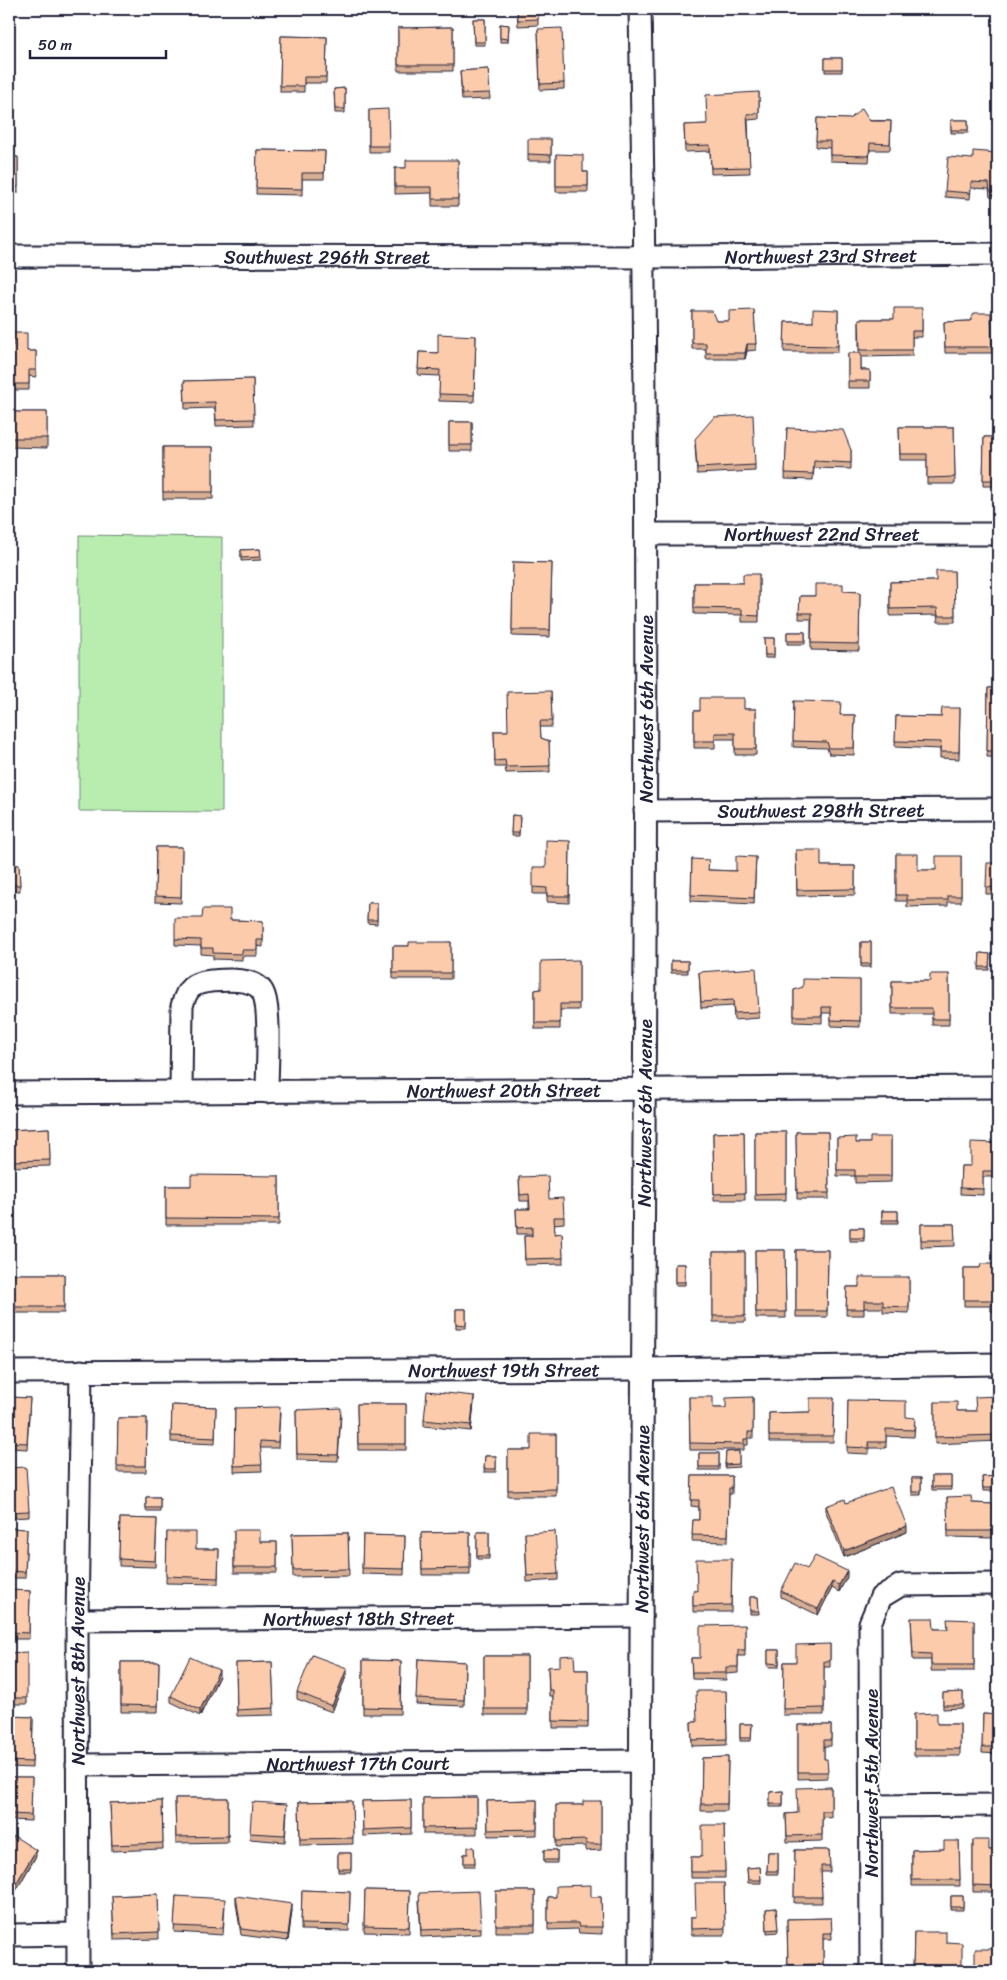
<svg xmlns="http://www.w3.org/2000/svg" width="1007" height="1980" font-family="Sriracha,sans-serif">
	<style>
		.green { fill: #b9edaf; stroke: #6e8875 }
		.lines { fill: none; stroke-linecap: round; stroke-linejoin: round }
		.minor-casing { stroke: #22223b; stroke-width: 25 }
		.minor { stroke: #fff; stroke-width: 21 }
		.wall { fill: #d9af93; stroke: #22223b }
		.shaded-wall { fill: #b08e78; stroke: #22223b }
		.building { fill: #fccbab; stroke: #22223b }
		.labels { text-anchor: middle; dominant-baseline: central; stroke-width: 4; stroke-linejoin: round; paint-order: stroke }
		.street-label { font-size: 19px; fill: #22223b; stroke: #fff }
	</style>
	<rect width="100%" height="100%" fill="#fff"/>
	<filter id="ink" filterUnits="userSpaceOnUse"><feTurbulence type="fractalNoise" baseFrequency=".02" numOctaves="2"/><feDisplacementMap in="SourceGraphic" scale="10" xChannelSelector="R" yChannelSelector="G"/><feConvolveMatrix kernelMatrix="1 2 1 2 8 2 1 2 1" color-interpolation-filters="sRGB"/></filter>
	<g filter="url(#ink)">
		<path class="green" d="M79 535 222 537V812L79 811Z"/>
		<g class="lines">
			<defs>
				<g id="minor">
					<path id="s1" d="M9 256 681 257 998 254"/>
					<path id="s2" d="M646 534H998"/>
					<path id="s3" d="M645 811 998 809"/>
					<path d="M181 1092 182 1006C187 988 192 983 211 981 224 980 246 978 257 986 260 988 263 992 264 995 271 1015 267 1068 267 1092"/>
					<path id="s4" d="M9 1093 998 1087"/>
					<path id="s5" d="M9 1372 642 1369 998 1364"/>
					<path id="s6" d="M77 1620 641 1616"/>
					<path id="s7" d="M77 1765 640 1761"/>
					<path d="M871 1806 998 1805"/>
					<path d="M9 1935 77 1934"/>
					<path id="s8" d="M78 1971 77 1620 81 1371"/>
					<path id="s9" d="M640 1971C640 1317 653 663 640 9"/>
					<path d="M871 1971 870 1623 881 1597 901 1585 998 1584"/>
				</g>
			</defs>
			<use href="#minor" class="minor-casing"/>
			<use href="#minor" class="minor"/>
		</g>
		<path class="wall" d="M517 9H538V25L518 26Z
			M473 19H485V45H474Z
			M500 24 509 25 508 42H500Z
			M453 27V71H398V28Z
			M538 29 564 83V89L540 90Z
			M281 36 327 37 326 83H304V92H280Z
			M825 58H842V72H825Z
			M488 69 490 99 462 100 460 71Z
			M345 88V113H335L334 89Z
			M759 92V119L748 120 750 173 711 174 710 151 685 152 684 125 707 124Z
			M369 110 389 146V152H369Z
			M817 118 891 121 890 150H870L869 162 830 161V148L816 147Z
			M951 120H968V133H951Z
			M551 139V161H528V154Z
			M257 150 325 151 324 179H302V195L256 194Z
			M998 153V198L990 197 989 189 971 188 970 199 945 197V191L973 159Z
			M556 154 583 172H588V192H556Z
			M9 157H18V193H9Z
			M458 160V206H432V193L395 194V168H406Z
			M922 308V337H912V356L861 357V370H870V388H848V353H859V319H894Z
			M754 310 756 350 747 351 745 359H706V349H692V311L716 321H729Z
			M838 310V352H784L785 322H813Z
			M991 313 992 353H945L944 322 970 321Z
			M476 336 474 402 439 401 440 376 418 375 419 352 438 353Z
			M9 346 27 351H36V377L29 376V390H10Z
			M253 379 254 425 216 426 215 408 185 409 184 381Z
			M9 412H47V448L9 447Z
			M449 422H472V451H449Z
			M899 427H954L955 484H927V460H900Z
			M787 428 851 450V469L814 468 813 480 785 479Z
			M984 437H998V486H983Z
			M695 445 755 465V471L697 474Z
			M163 447H213V499H163Z
			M260 549 261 560 241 561V550Z
			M513 562 552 563 550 637 512 636Z
			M954 571 955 622H938L937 615 890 616V582L936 581Z
			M759 574V622H742V615L694 614V583H743Z
			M843 591 860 592 859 651 811 650V619H799L800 596H815Z
			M787 632H805V644H787Z
			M764 638H774V658H765Z
			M988 688H998V757H987Z
			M551 691 552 727H540L541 738 549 741 550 772 506 773 505 767H495L494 731H508Z
			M794 701 840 715H855L854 755 829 754 827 748 793 747Z
			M960 708 959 759 940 758V749L895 747 896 716 941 717Z
			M744 709H756V755H735V739H715V748H694V711Z
			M512 815 520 816 519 836H511Z
			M570 841 569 903 547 902V894H533V887L546 867Z
			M156 847H182L181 903 155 902Z
			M796 850 821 866H855V895L797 896Z
			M896 854 918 870H936L961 856V902H948V906L907 907V901H896Z
			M756 857 754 904 691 901 692 859 709 870 736 871Z
			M998 863V894H986V887Z
			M9 865H19L20 891H9Z
			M368 903H377V924L367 923Z
			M230 920 263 921V947L257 946V956H242V960L213 959V955L201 954V946L175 945V939Z
			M451 942V979H393V946H409Z
			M861 942H871V967H861Z
			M980 953 990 954 989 970H979Z
			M579 960V1010H560V1029H535V990L541 989Z
			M671 961H688V973H671Z
			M699 972 759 1012V1018L734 1020 733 1006 701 1008Z
			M949 974V1025H932V1014H892V981H930Z
			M992 977H998V1010L992 1009Z
			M860 980V1027L831 1026V1013H822V1023L794 1022V990Z
			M49 1128 50 1166 10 1167V1180H9V1130Z
			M744 1132 745 1200H714L713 1133Z
			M755 1132H786V1200H755Z
			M796 1132H828L829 1199H797Z
			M891 1137V1182L855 1183V1176H837V1138L856 1143H870Z
			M998 1143V1177H983V1195L960 1194 961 1166H971Z
			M279 1176V1225H166V1186H191Z
			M519 1177 549 1199 564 1217V1223L554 1224 555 1234 562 1233 563 1264 525 1265 524 1236H532V1234H517L516 1209H529V1201H520Z
			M882 1211H898V1223H882Z
			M921 1224H954L955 1246 921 1247Z
			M850 1228H864V1241H850Z
			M755 1250H785L786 1318H756Z
			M796 1250H828L827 1317H796Z
			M713 1252H745V1322H713Z
			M675 1264H685V1285H675Z
			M998 1264V1311H991V1306H964V1268H980Z
			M9 1274H64V1313H9Z
			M909 1277V1313L883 1312V1308H864V1315H846L847 1287H859Z
			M456 1309H466V1328H456Z
			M998 1396V1441L935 1444V1402L957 1411H976Z
			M9 1397 30 1398 27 1449 9 1448Z
			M689 1397 713 1408H726L753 1397V1438H748V1445H744V1450H690Z
			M834 1398 833 1442H769V1413L810 1412Z
			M848 1400 906 1417 915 1424 914 1437 886 1436V1448H869V1454L847 1453Z
			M474 1402 471 1431 424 1426V1420Z
			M357 1404H406V1450H358Z
			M172 1405 216 1407 215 1444 171 1442Z
			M235 1408 280 1413 278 1448H260L262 1471 234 1472Z
			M296 1410 341 1414 338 1461 297 1460Z
			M118 1418H147L146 1472H117Z
			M556 1434V1496H508V1450H531Z
			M739 1451V1467L725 1468 726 1452Z
			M699 1453H719V1470H699Z
			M485 1456H496V1472H484Z
			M9 1468 29 1511V1517L9 1518Z
			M692 1476H732V1494H729L728 1542 692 1541 693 1520H699V1507L691 1506Z
			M932 1476H951V1490H932Z
			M998 1476V1491H983L982 1477Z
			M912 1478H921V1495H912Z
			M146 1497H160V1511H146Z
			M947 1497 972 1503 993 1504 994 1538 948 1537Z
			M846 1503 907 1532 844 1557 826 1512V1506Z
			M120 1518 157 1519 155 1567 119 1566Z
			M9 1528 27 1529 25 1578H9Z
			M234 1530 260 1542H277V1573H234Z
			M167 1532 196 1549H219L218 1584 166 1583Z
			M470 1532V1575H422L421 1533Z
			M477 1532H489V1559H477Z
			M348 1533 349 1576 293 1577 292 1534Z
			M525 1533 558 1574V1580L527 1582Z
			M363 1535 405 1536 404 1575 362 1574Z
			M732 1559 731 1612H693V1591H697Z
			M847 1577 839 1592 832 1588 818 1615 781 1597V1591Z
			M9 1590 30 1591 29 1639H9Z
			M750 1597H758L759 1614H750Z
			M911 1618 934 1629H947L974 1620V1671H931V1660H913Z
			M745 1625V1656H738V1673L726 1674V1680L692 1679 691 1658H700Z
			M830 1644V1667H824V1715H783L784 1662H796Z
			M768 1650H779V1667H768Z
			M9 1653 27 1698V1704H9Z
			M484 1656H527V1715H484Z
			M418 1659 465 1662 464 1706 416 1704Z
			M363 1660 401 1661 400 1714H363Z
			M121 1662H159L158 1712H121Z
			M272 1662 274 1715 237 1716 236 1663Z
			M548 1667 575 1670H588V1728H553V1696H549Z
			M347 1674 332 1712 297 1699V1692Z
			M219 1676 200 1716 171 1702V1696Z
			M726 1691 727 1745 692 1746 691 1722H697Z
			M963 1692V1708L943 1709V1693Z
			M914 1714 937 1724H960V1756H914Z
			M983 1714 998 1715V1754L982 1753Z
			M9 1716 33 1717 32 1768 9 1767Z
			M740 1724H752L751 1741H740Z
			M798 1725H831V1746H824V1759L828 1772V1778L798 1779Z
			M728 1757 727 1811H701L702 1758Z
			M9 1777H32L31 1821 9 1820Z
			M831 1787V1818L822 1817V1841L787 1842 786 1814 798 1813Z
			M783 1791V1807H770V1792Z
			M477 1797V1834H423V1798Z
			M175 1798H228V1842L176 1843Z
			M411 1800V1834L363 1836 362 1801Z
			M537 1800V1835L488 1836 487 1801Z
			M162 1801 163 1849 112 1851 110 1803Z
			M352 1801 353 1844 300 1845 299 1802Z
			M601 1801V1850L586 1851V1846L556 1847V1805H583Z
			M287 1811 285 1842 250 1839V1833Z
			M724 1825 725 1878H691V1857H702Z
			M973 1840 989 1850H998V1892H973Z
			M959 1841 960 1886H912V1850L944 1849Z
			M9 1845 36 1856 14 1894 9 1890Z
			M474 1847 475 1866H464V1854H468Z
			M544 1850H557V1863H544Z
			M795 1850H829L830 1872H821L822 1903H794Z
			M768 1852H778V1874H767Z
			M338 1853H351V1872H338Z
			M760 1867 761 1883H748L747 1868Z
			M724 1883 725 1935H691V1917H696Z
			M302 1890 350 1892 349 1931 301 1930Z
			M365 1890 410 1891 409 1933 364 1932Z
			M496 1891H535V1932H496Z
			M158 1894 159 1939 114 1940 112 1896Z
			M176 1896 225 1905 223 1935 174 1932Z
			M236 1896 292 1910 288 1941 241 1935 236 1903Z
			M951 1896H963V1910H951Z
			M548 1897H601L602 1934 579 1933 578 1929 548 1930Z
			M419 1900 481 1928V1934L421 1937Z
			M776 1908 778 1932 767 1933 766 1909Z
			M831 1918 832 1939H823V1971H788L787 1919Z
			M914 1932 962 1971H913Z"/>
		<path class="shaded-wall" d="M747 344V351L745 359V353Z
			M474 1396V1402L471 1431V1425Z
			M907 1526V1532L844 1557V1551Z
			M847 1571V1577L839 1592V1585Z
			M832 1582V1588L818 1615V1609Z
			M347 1668V1674L332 1712V1706Z
			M219 1670V1676L200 1716V1710Z
			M36 1850V1856L14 1894V1887Z
			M292 1904V1910L288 1941V1935Z"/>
		<path class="building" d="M517 9H538V19L518 20Z
			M473 19H485V42H474Z
			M500 24 509 25 508 39 500 38Z
			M453 27V65H398V28Z
			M562 28 564 83 540 84 538 29Z
			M281 36 327 37 326 77H304V86H280Z
			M825 58H842V69H825Z
			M488 69 490 93 462 94 460 71Z
			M345 88V109H335L334 89Z
			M759 92V113L747 114 750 167 711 168 710 145 685 146 684 125 707 124 706 95Z
			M862 108 870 121H891L890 144 870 143 869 156 830 155V141H816L817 118 850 119Z
			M388 109 389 146H369V110Z
			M951 120H968V130H951Z
			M528 139H551V155L528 154Z
			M257 150 325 151 324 173H302V189L256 188Z
			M973 151 998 153V192L990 191 989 183 971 182 970 193 945 191 948 157 973 159Z
			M556 154 583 155V172H588V186H556Z
			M9 157H18V187H9Z
			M406 160H458V199H432V187H395V168H406Z
			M894 308H922V331H912V350H860L859 319H894Z
			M813 309 838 310V346L784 345 785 322H813Z
			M754 310 756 344H747L745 353H706V343H692V311H712L716 321H729V311Z
			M974 313H991L992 347H945L944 322 970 321Z
			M13 333H27V351H36V370H29V384H10L9 346H13Z
			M438 334 476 336 474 395 439 394 440 370 418 369 419 352 438 353Z
			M848 353H861V370H870V381H848Z
			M253 379 254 419 216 420 215 402 185 403 184 381Z
			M9 412H47V438H9Z
			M753 415 755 465 697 468 695 439 714 417Z
			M449 422H472V445H449Z
			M899 427H954L955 477 927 478V454H900Z
			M787 428 843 430 851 450V463L814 461 813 474 785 473Z
			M984 437H998V480H983Z
			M163 447H213V492H163Z
			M260 549 261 557 241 558V550Z
			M513 562 552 563 550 630H512Z
			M936 571H954L955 616H938L937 608 890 609V582L936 581Z
			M743 574H759V616L742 615V609L694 608V583H743Z
			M815 584H843V591L860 592 859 644 811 643 812 613H799L800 596H815Z
			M997 584H998V604Z
			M787 632H805V641H787Z
			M764 638H774V655H765Z
			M988 688H998V751H987Z
			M551 691 552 721H540L541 738 549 741 550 766 506 767 505 760 495 761 494 731H508L507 692Z
			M700 698H744V709H756V749H735V733H715V741H694V711H700Z
			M794 701 841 702 840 715H855L854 748H829L827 742 793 741Z
			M942 708H960L959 752H940L941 742 895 741 896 716 941 717Z
			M512 815 520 816 519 833H511Z
			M546 840 570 841 569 896H547V888L533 887V867H546Z
			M156 847H182L181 897 155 896Z
			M796 850H821V866H855V889L797 890Z
			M896 854H918V870H936V856H961V896H948V900H907V895H896Z
			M736 856 756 857 754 898 691 895 692 859 709 860 708 870 736 871Z
			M987 863H998V888L986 887Z
			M9 865H19L20 885H9Z
			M368 903H377V920H367Z
			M203 909H230V920L263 921V940H257V950H242V954L213 953V948H201V940L175 939V918H202Z
			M409 942H451V973H393V946H409Z
			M861 942H871V964H861Z
			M980 953 990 954 989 967H979Z
			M579 960V1004H560V1023H535V990L541 989V961Z
			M671 961H688V970H671Z
			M756 968 759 1012 734 1013 733 1000 701 1002 699 972Z
			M930 974H949V1019H932V1008H892V981H930Z
			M992 977H998V1003H992Z
			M803 979 860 980V1021L831 1020V1007H822V1016H794V990L803 987Z
			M49 1128 50 1160 9 1161 10 1174H9V1130Z
			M744 1132 745 1193 714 1194 713 1133Z
			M755 1132H786V1193L755 1194Z
			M796 1132H828L829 1193H797Z
			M856 1137V1143H870V1137H891V1176H855V1170H837V1138Z
			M971 1142 998 1143V1171H983V1189L960 1188 961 1166H971Z
			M191 1175 279 1176V1219L166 1218V1186H191Z
			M548 1176 549 1199 563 1198 564 1217H554L555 1234 562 1233 563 1258 525 1259 524 1236H532V1227L517 1228 516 1209H530L529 1194 520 1195 519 1177Z
			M882 1211H898V1220H882Z
			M921 1224H954L955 1240H921Z
			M850 1228H864V1238H850Z
			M755 1250H785L786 1312H756Z
			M796 1250H828L827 1311H796Z
			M713 1252H745V1316H713Z
			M675 1264H685V1282H675Z
			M981 1264H998V1304H991V1300H964V1268H980Z
			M9 1274H64V1307H9Z
			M859 1277H909V1307L883 1306V1301H864V1309H846L847 1287H859Z
			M456 1309H466V1325L456 1324Z
			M427 1391 474 1396 471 1425 424 1420Z
			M998 1396V1435L935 1437V1402H957V1411H976L975 1397Z
			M9 1397 30 1398 27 1443 9 1442Z
			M689 1397H713V1408H726V1398L753 1397V1432H748V1439H744V1444L690 1443Z
			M810 1398H834L833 1436H769V1413L810 1412Z
			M848 1400 906 1401V1417L915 1418 914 1430 886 1429V1442H868L869 1448 847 1447Z
			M357 1404H406V1444H358Z
			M172 1405 216 1407 215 1438 171 1436Z
			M280 1407 278 1442 260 1441 262 1465 234 1466 235 1408Z
			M341 1408 338 1455 297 1454 296 1410Z
			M118 1418H147L146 1466H117Z
			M531 1434H556V1489L508 1490V1450H531Z
			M739 1451V1464L725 1465 726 1452Z
			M699 1453H719V1467H699Z
			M485 1456H496V1469H484Z
			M26 1467 29 1511 9 1512V1468Z
			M692 1476H732V1488H729L728 1536 692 1535 693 1520H699V1500H691Z
			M932 1476H951V1487H932Z
			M998 1476V1488H983L982 1477Z
			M912 1478H921V1492H912Z
			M891 1487 907 1526 844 1551 826 1506 845 1499 846 1503Z
			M971 1496 972 1503 993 1504 994 1531H948L947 1497Z
			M146 1497H160V1508H146Z
			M120 1518 157 1519 155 1561 119 1559Z
			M9 1528 27 1529 25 1572 9 1571Z
			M234 1530H260V1542H277V1567H234Z
			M555 1531 558 1574 527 1576 525 1533Z
			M167 1532H196V1549H219L218 1578 166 1576Z
			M470 1532V1568L422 1569 421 1533Z
			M477 1532H489V1556H477Z
			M348 1533 349 1569 293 1570 292 1534Z
			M363 1535 405 1536 404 1569 362 1568Z
			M815 1556 847 1571 839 1585 832 1582 818 1609 781 1591 795 1563 807 1569Z
			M696 1559H732L731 1605 693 1606V1591H697Z
			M9 1590 30 1591 29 1633 9 1632Z
			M750 1597H758L759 1611H750Z
			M911 1618H933L934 1629H948L947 1619 974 1620V1665H931V1654L913 1653Z
			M745 1625V1650H738V1667H726V1673H692L691 1658H700V1626Z
			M830 1644V1661H824V1708L783 1709 784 1662H796V1645Z
			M768 1650H779V1664L768 1663Z
			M27 1652V1698H9V1653Z
			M312 1655 347 1668 332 1706 297 1692Z
			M574 1655 575 1670H588V1722L553 1721V1690H549L548 1667 560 1666V1656Z
			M484 1656H527V1709H484Z
			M190 1657 219 1670 200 1710 171 1696Z
			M418 1659 465 1662 464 1700 416 1698Z
			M363 1660 401 1661 400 1708 363 1707Z
			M121 1662H159L158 1706 121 1705Z
			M272 1662 274 1708 237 1710 236 1663Z
			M696 1691H726L727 1739 692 1740 691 1722H697Z
			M963 1692V1705H943V1693Z
			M937 1713V1724H960V1749H914V1714Z
			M983 1714 998 1715V1747H982Z
			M9 1716 33 1717 32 1762 9 1761Z
			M740 1724H752L751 1738H740Z
			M798 1725H831V1740H824V1759H827L828 1772H798Z
			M728 1757 727 1804H701L702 1758Z
			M9 1777H32L31 1815 9 1814Z
			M831 1787V1811H822V1835L787 1836 786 1814 798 1813 797 1788Z
			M783 1791V1804H770V1792Z
			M477 1797V1827L423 1828V1798Z
			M175 1798H228V1836L176 1837Z
			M411 1800V1828L363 1830 362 1801Z
			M537 1800V1829L488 1830 487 1801Z
			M162 1801 163 1843 112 1845 110 1803Z
			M352 1801 353 1838 300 1839 299 1802Z
			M583 1801H601V1844H586V1840L556 1841V1805H583Z
			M252 1802 287 1804 285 1835 250 1833Z
			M702 1825H724L725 1872H691V1857H702Z
			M14 1836 36 1850 14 1887 9 1884V1845Z
			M973 1840H989V1850H998V1886L973 1885Z
			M944 1841H959L960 1880H912V1850L944 1849Z
			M468 1847H474L475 1863H464V1854H468Z
			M544 1850H557V1860H544Z
			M795 1850H829L830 1866H821L822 1897H794Z
			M768 1852H778V1871H767Z
			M338 1853H351V1869H338Z
			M760 1867 761 1880H748L747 1868Z
			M695 1883H724L725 1928 691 1929V1917H696Z
			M591 1885V1897H601L602 1927H579L578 1923H548V1897H556V1886Z
			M302 1890 350 1892 349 1925 301 1924Z
			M365 1890 410 1891 409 1927 364 1926Z
			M479 1891 481 1928 421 1930 419 1893Z
			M496 1891H535V1925H496Z
			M158 1894 159 1932 114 1934 112 1896Z
			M176 1896 225 1899 223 1928 174 1926Z
			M236 1896 292 1904 288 1935 241 1929Z
			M951 1896H963V1907H951Z
			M776 1908 778 1929 767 1930 766 1909Z
			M831 1918 832 1933H823V1964L788 1965 787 1919Z
			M914 1932H946V1942L962 1943V1971H946V1969L913 1968Z
			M975 1949H998V1971H975Z
			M13 1965 18 1971H9V1969Z"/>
	</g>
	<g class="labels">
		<g class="street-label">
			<text stroke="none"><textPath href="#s1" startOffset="318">Southwest 296th Street</textPath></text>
			<text stroke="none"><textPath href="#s1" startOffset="812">Northwest 23rd Street</textPath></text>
			<text stroke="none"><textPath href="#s2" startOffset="176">Northwest 22nd Street</textPath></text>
			<text stroke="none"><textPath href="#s9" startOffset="1262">Northwest 6th Avenue</textPath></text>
			<text stroke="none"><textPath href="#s3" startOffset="176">Southwest 298th Street</textPath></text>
			<text stroke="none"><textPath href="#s4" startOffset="495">Northwest 20th Street</textPath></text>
			<text stroke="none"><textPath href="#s9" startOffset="858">Northwest 6th Avenue</textPath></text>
			<text stroke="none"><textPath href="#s5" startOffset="495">Northwest 19th Street</textPath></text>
			<text stroke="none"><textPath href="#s9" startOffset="452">Northwest 6th Avenue</textPath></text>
			<text stroke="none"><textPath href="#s6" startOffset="282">Northwest 18th Street</textPath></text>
			<text stroke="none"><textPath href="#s8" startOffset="300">Northwest 8th Avenue</textPath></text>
			<text stroke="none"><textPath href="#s7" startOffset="281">Northwest 17th Court</textPath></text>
			<text transform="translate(871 1783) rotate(-90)">Northwest 5th Avenue</text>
		</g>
	</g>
	<rect width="1007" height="1980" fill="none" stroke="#fff" stroke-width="30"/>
	<rect x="15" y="15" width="977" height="1950" fill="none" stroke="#22223b" stroke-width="2" filter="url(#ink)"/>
	<path d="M30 50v8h136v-8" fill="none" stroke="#22223b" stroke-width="2.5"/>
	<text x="38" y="50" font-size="15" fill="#22223b" stroke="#ffffff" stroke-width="4" paint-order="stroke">50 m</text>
</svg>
